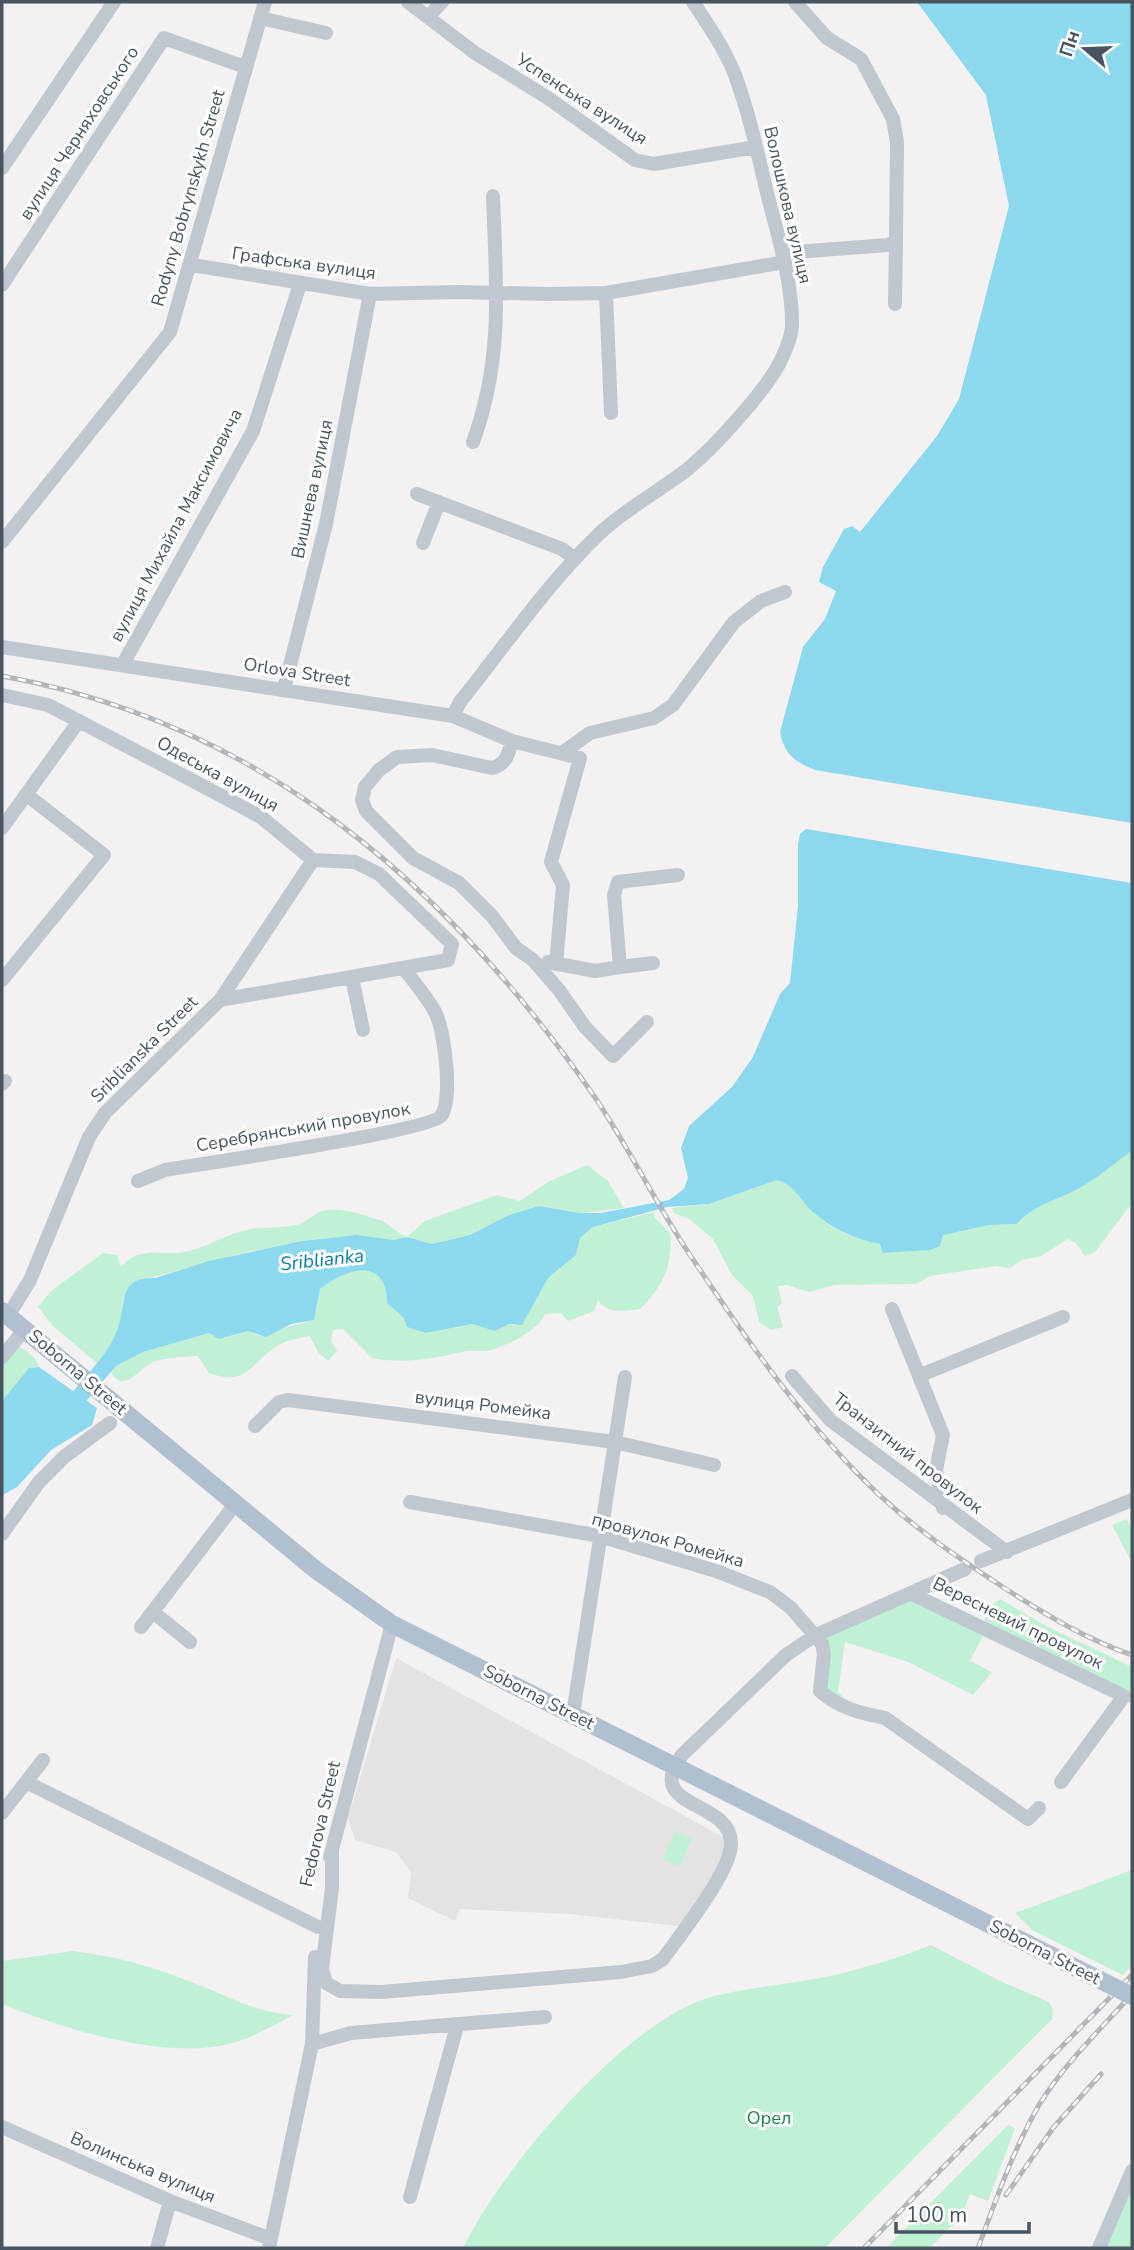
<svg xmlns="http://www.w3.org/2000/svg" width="1134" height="2250" font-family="'Nunito Sans',sans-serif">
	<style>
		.education { fill: #e4e2e3 }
		.green { fill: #c0f1d4 }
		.water { fill: #8cd8ee }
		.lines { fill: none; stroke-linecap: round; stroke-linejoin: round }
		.river { stroke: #8cd8ee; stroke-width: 16 }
		.minor { stroke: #bfc8d0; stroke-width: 14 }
		.major { stroke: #b1c0d0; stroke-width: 18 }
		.rail-casing { stroke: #b3b6bb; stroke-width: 5 }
		.rail { stroke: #fff; stroke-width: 2.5; stroke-dasharray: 8; stroke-linecap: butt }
		.major-bridge { stroke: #b1c0d0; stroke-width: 18 }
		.labels { text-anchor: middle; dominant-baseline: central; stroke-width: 6; stroke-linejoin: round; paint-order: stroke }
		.street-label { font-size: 18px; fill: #48545f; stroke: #fff }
		.park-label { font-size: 18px; fill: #16834f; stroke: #fff }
		.water-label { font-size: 19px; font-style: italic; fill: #0b7ea0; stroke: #fff }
	</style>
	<rect width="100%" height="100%" fill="#f3f1f1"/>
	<path class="education" d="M396 1658 725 1838 729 1846 686 1922 678 1926 569 1914 460 1909 455 1921 408 1898 411 1872 396 1852 355 1840 348 1818Z"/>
	<path class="green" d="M1132 1151V1203L1095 1252 1085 1256 1076 1243 1068 1239 1041 1256 1022 1260 1010 1268 996 1266 930 1276 916 1284 835 1285 809 1292 787 1285 778 1286 782 1303 777 1307 783 1327 771 1330 759 1322 753 1296 732 1275 713 1239 689 1219 674 1213 672 1208 709 1204 777 1180C797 1186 800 1201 814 1213 832 1230 857 1240 880 1244L883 1253 930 1250 942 1235 989 1225 1017 1224C1035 1203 1060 1200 1083 1186 1101 1176 1115 1162 1132 1151Z
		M587 1165 608 1181 624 1208 580 1213 539 1206 509 1215 470 1235 432 1244 407 1237 394 1240 357 1235 302 1241 243 1253 135 1282C120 1293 124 1308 120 1323 115 1339 107 1351 97 1363L53 1326 38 1307 51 1291 103 1253 117 1255 121 1267C139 1245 161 1256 185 1252 207 1247 225 1235 246 1230 263 1226 283 1229 300 1224 310 1220 315 1211 328 1210 345 1208 364 1215 380 1220 389 1224 397 1233 407 1237L425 1221 497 1195 520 1201 548 1182Z
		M654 1212V1217L670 1233C673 1266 663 1286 640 1309 624 1311 608 1315 598 1300L594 1311 568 1321 561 1313 545 1314C538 1330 512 1343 494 1349 485 1353 472 1349 462 1352 431 1359 403 1364 372 1358L343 1329 333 1330 331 1341 337 1351 328 1361 318 1352 310 1336C299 1338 286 1340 277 1346 250 1363 248 1387 209 1373L198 1356C183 1357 168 1357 153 1362 143 1366 132 1383 120 1381 115 1380 112 1373 108 1370L143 1352 209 1333 223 1338 248 1331 257 1335 314 1320 320 1289C346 1268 387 1255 387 1303L426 1333 472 1324 495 1331 509 1324 516 1326 548 1278 576 1255 580 1238 593 1227Z
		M19 1346 33 1356 39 1367 29 1368 2 1401V1365Z
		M1126 1519 1132 1528V1563L1112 1525Z
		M912 1594 987 1628 970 1661 992 1672 973 1695 908 1662 845 1642 838 1692 857 1712 820 1691 819 1640Z
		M1000 1599 1048 1627 1132 1667V1704L1128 1702 1132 1693 984 1622 989 1608Z
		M675 1831 692 1839 679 1867 662 1859Z
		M1132 1870V1966L1123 1975 1032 1930 1015 1913Z
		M931 1945 1000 1981 1049 2002 1053 2009 1052 2019 825 2248H463C501 2169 628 2018 714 1996 752 1987 791 1984 830 1976 865 1968 898 1958 931 1945Z
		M73 1951C115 1956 155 1967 194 1983 228 1996 256 2013 293 2015 272 2026 251 2039 229 2044 163 2060 63 2029 2 2004V1961Z
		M1008 2125 1015 2128 988 2201 970 2194 959 2223 950 2227 930 2248H886Z
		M1132 2185V2248H1106Z"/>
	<path class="water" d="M917 2H1132V823L815 770C795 762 784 754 780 732L803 647 825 619 836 591 819 582 823 567 844 529 852 526 860 532 937 436 959 399 1009 206 986 95Z
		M806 829 1132 883V1151C1115 1162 1101 1176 1083 1186 1060 1200 1035 1203 1017 1224L989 1225 943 1235 940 1246 930 1250 883 1253 880 1244C857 1240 832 1229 814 1213 800 1201 797 1186 777 1180L709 1204 667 1207 593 1227 580 1238 576 1255 548 1278 522 1325 509 1324 495 1331 472 1324 426 1333 407 1327 404 1318 387 1303C387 1256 346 1268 320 1289L314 1320 291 1324 266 1337 248 1331 219 1339 209 1333 143 1352 108 1370 97 1363C107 1351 115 1339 119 1324 127 1301 118 1277 155 1278L209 1261 302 1241 357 1235 394 1240 407 1237 432 1244 470 1235 509 1215 539 1206 580 1213H601L669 1200 684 1189 688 1178 681 1148 689 1126 732 1087 753 1057 780 994 790 983 798 906V844L800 834Z
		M39 1367 97 1408 92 1425 51 1450 17 1487 3 1495 2 1401 29 1368Z"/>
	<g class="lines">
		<path class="river" d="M65 1409 79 1397 118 1351"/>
		<path class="minor" d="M408 2 475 53 548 98 635 160 654 164 756 147
			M795 2 827 38 861 59 893 119 897 142 896 241
			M428 17 442 2
			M260 18 326 33
			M2 168 114 2
			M782 253 888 245 896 241 895 304
			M192 265 370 294 458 292 550 294 606 293 785 262
			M2 285 164 38 245 67
			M606 293 611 413
			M473 442C504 357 496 283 493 196
			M417 494 562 549 575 559
			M2 542 170 332 265 2
			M423 543 439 502
			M2 647 453 716 512 741 580 758 551 862 563 885 556 964
			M123 664 253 431 300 284
			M284 689 326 524 370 294
			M2 695 48 705 182 775 261 817 313 860 355 862 379 874 452 944 448 960 220 1000
			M453 716 460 702C505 646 547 584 599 534 625 509 660 491 689 468 715 446 763 394 779 364 785 352 792 337 792 324 792 279 778 236 767 193 758 154 749 113 735 75 725 49 708 25 693 2
			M512 741C508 754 507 764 492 768L432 755 397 757 379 770 365 787 362 800 366 811 413 858 459 883 492 916 516 948 533 960 559 990 585 1027 613 1056 647 1022
			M562 753 590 733 654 718 673 705 734 622 761 601 785 592
			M2 828 79 721
			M548 962 595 971 620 967 614 895 618 882 678 875
			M620 967 653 963
			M352 978 363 1030
			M2 980 104 855 27 795
			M2 1084 5 1081
			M138 1181 165 1170C201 1164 428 1131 441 1116 453 1101 445 1030 435 1012 427 997 415 983 404 969
			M892 1309 943 1435 936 1470 943 1508
			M8 1316 30 1280 89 1137 105 1113 220 1000 313 860
			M2 1357 25 1329
			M921 1375 1063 1317
			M792 1376 830 1420 1007 1552
			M255 1426 279 1402 288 1400 615 1442 714 1465
			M410 1502 600 1536 716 1571 770 1592 791 1608 822 1644 824 1654 820 1691C839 1708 860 1713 885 1718L1028 1819 1039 1808
			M2 1534 39 1482 64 1457 110 1423
			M981 1561 1132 1500
			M912 1594 1124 1696 1061 1782
			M153 1612 190 1642
			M141 1627 236 1503
			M573 1714 625 1377
			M43 1760 26 1782 318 1927
			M2 1813 26 1782
			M332 1849V1888L322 1969 326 1983 340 1991 381 1992 621 1972 652 1966 663 1959C680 1935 733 1869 731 1842 729 1799 642 1809 682 1755L786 1655 814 1636 965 1569
			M330 1857 392 1624
			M312 2044 351 2033 545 2017
			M2 2127 170 2201 271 2239
			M410 2197 457 2026
			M157 2248 170 2201
			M269 2248 312 2044 315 1957
			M1099 2248 1132 2171"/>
		<path class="major" d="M2 1311 316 1570 392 1624 913 1886"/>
		<defs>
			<path id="rail" d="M2 676C260 723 445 883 592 1093 627 1144 654 1200 688 1252 742 1333 798 1415 868 1484 910 1526 960 1559 1009 1591 1048 1616 1088 1640 1132 1655
				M1006 2195 1053 2128 1101 2074
				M864 2248 1132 1975
				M978 2248C996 2200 1013 2150 1039 2105 1064 2064 1100 2030 1132 1994"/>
		</defs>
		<use href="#rail" class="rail-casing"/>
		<use href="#rail" class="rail"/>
		<path class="major-bridge" d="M913 1886 1132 1996"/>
	</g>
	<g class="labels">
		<g class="street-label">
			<text transform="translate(582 99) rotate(33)">Успенська вулиця</text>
			<text transform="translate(79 133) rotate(-57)">вулиця Черняховського</text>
			<text transform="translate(188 198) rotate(-74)">Rodyny Bobrynskykh Street</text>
			<text transform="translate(788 205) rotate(77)">Волошкова вулиця</text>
			<text transform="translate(304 263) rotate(8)">Графська вулиця</text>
			<text transform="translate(312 489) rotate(-78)">Вишнева вулиця</text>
			<text transform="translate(176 525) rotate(-62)">вулиця Михайла Максимовича</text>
			<text transform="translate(297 672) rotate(9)">Orlova Street</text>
			<text transform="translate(218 774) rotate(29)">Одеська вулиця</text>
			<text transform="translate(144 1049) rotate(-45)">Sriblianska Street</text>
			<text transform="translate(303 1127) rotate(-10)">Серебрянський провулок</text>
			<text transform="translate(78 1372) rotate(40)">Soborna Street</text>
			<text transform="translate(483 1405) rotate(7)">вулиця Ромейка</text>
			<text transform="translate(908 1453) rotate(38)">Транзитний провулок</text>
			<text transform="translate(668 1540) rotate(16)">провулок Ромейка</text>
			<text transform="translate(1018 1623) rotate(26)">Вересневий провулок</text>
			<text transform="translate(539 1697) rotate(27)">Soborna Street</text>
			<text transform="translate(320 1824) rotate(-77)">Fedorova Street</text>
			<text transform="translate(1045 1952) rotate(27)">Soborna Street</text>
			<text transform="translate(143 2167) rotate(23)">Волинська вулиця</text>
		</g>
		<g class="park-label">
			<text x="769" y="2118">Орел</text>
		</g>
		<g class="water-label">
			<text transform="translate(322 1260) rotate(-6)">Sriblianka</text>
		</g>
	</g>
	<rect width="1134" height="2250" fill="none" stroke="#48545f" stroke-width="7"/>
	<g transform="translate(1085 49) rotate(289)" stroke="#ffffff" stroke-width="5" paint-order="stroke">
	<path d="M0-5L12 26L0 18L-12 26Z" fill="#48545f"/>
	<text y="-10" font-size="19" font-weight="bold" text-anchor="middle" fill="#48545f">Пн</text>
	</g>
	<path d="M896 2222v10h133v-10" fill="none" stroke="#48545f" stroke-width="3.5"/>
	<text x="906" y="2222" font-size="21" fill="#48545f" stroke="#ffffff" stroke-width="5" paint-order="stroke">100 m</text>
</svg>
